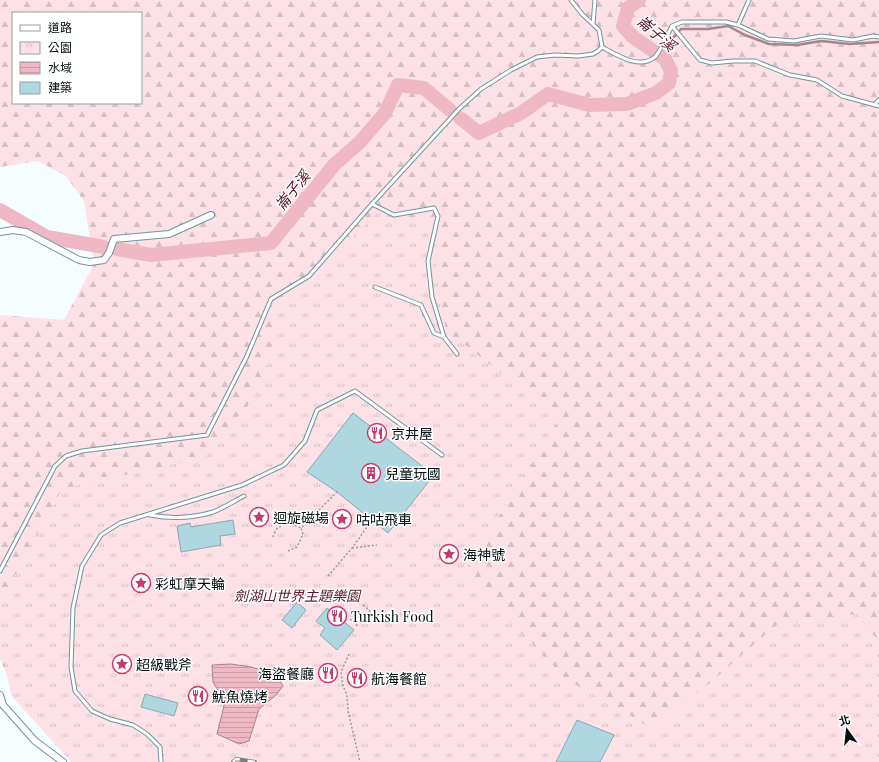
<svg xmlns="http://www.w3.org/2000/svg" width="879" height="762" font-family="'Playfair Display','Noto Sans TC',serif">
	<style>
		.forest { fill: url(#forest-firs); fill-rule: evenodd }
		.park { fill: url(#park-tufts) }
		.water { fill: url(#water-rules); stroke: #a8858e }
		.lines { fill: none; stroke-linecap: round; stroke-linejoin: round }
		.stream { stroke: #a8858e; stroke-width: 2.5 }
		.river { stroke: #efb8c4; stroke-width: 14 }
		.building { fill: #afd7df; stroke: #84abb2 }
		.lane-casing { stroke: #6f959c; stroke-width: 5 }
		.street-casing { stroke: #6f959c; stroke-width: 8 }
		.path { stroke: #939d9f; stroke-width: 1.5; stroke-dasharray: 2 2; stroke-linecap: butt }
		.lane { stroke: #fff; stroke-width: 3 }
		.street { stroke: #fff; stroke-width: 6 }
		.rail-casing { stroke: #757f82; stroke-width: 4 }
		.rail { stroke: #fff; stroke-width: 2.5; stroke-dasharray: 8; stroke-linecap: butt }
		.labels { text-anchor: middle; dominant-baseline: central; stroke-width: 3; stroke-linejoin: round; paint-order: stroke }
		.poi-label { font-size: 14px; fill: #020e11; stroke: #fff; text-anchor: start }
		.park-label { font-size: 14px; font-style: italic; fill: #58192e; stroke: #fff }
		.water-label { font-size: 15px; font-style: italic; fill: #53142a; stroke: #fff }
	</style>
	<defs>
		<pattern id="forest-firs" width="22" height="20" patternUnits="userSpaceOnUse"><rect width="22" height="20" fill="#fde1e6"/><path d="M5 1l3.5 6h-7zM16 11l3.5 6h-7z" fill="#d7c0c4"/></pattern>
		<pattern id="park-tufts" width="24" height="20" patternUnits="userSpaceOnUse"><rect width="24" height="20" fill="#fde1e6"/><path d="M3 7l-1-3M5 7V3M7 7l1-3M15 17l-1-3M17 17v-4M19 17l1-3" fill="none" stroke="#d7c0c4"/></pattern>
		<pattern id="water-rules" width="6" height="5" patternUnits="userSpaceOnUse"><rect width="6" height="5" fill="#efb8c4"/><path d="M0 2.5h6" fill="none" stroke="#cb9da7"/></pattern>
	</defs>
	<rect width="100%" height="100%" fill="#f5fdff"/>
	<path class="forest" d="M0 0H879V752L827 762 12 687 0 659V315L64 320 94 264 84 201 66 176 38 161 0 167ZM13 13H141V103H13Z"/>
	<path class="park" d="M377 213 403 221 436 217 437 280 448 342 463 343 559 420 464 573 567 680 623 711 653 730 711 682 776 625 857 614 879 642V762H71L11 695 0 641V603L62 489 205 457 263 386 277 311Z"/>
	<path class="water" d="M231 664 251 667 277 675 283 686 276 695 259 709 249 741 239 744 217 734 225 702 213 682 212 665Z"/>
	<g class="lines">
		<path class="stream" d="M665 59 671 40 681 29H708L728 26 745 35 769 44 797 45 821 41 850 44 879 42"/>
		<path class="river" d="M460 118 479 133 521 113 548 94 589 105 627 104 656 93 669 83 671 71 665 59 633 37 623 26 628 8 639 0
			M0 210 47 237 104 247
			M117 249 151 255 271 243 334 165 360 142 385 113 398 85 424 88 450 110"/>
	</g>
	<path class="building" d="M353 413 434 475 388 533 337 492 307 472Z
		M233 520 235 534 220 536 221 545 181 552 177 526 190 523 191 527Z
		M297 602 306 610 292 628 282 620Z
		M327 608 354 630 337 650 320 635 325 628 316 621Z
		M145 694 178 703 174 716 141 707Z
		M577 720 614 735 600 762H556Z"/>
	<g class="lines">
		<defs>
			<path id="lane" d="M593 24 595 0
				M738 25 749 0
				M672 26 682 22H726L738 25 768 39 794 41 821 36 853 40 873 36 879 37
				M602 47C617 55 639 70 655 57 660 52 668 33 672 26L700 60 712 63 733 61H755L790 75 817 80 842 96 879 106
				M874 105 879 100
				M372 204 394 215 434 208 438 216 428 261 432 297 444 337 434 333 421 305 375 287
				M444 337 457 354
				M150 515C171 519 193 518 213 512 224 508 234 501 244 496
				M0 571 55 466 66 456 82 451 207 435 247 356 271 299 309 276 372 204 459 109 481 89 511 70 537 57 555 55 578 56 593 54 598 51 602 47 599 30 582 14 571 0
				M161 762 160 747 147 734 133 725 110 719 92 711 75 691 71 667 73 608 82 566 101 535 120 523 242 485 284 465 305 441 317 410 355 391 442 455"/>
			<path id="street" d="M0 232 13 230 26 232 79 260 90 262 104 260 109 253 114 239 169 234 211 215
				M0 695 3 705 35 741 63 762"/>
		</defs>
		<use href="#lane" class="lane-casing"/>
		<use href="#street" class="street-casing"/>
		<path class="path" d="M273 537C274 534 276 529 278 528 285 522 295 525 301 528
			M352 548 377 545
			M288 551 297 547 303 534 301 528 337 492
			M328 576 352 548 372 520
			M363 605 369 610 373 616
			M350 619 359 627
			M349 654 341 672 343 686 347 695 348 711 360 762"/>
		<use href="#lane" class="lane"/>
		<use href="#street" class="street"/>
		<defs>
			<path id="rail" d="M233 762 236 759 255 762"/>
		</defs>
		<use href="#rail" class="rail-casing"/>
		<use href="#rail" class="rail"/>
	</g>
	<defs>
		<symbol id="restaurant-ring" viewBox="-11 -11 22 22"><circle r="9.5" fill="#fff" stroke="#c73b6c" stroke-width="1.5"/><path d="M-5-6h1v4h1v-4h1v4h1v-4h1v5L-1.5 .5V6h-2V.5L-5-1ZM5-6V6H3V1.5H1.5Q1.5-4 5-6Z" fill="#c73b6c"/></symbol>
		<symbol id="building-ring" viewBox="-11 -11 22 22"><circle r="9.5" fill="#fff" stroke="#c73b6c" stroke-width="1.5"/><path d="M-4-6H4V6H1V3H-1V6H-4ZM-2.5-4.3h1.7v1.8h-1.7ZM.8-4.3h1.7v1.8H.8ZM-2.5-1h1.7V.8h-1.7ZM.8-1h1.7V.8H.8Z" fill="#c73b6c"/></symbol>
		<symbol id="sight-ring" viewBox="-11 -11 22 22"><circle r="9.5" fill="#fff" stroke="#c73b6c" stroke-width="1.5"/><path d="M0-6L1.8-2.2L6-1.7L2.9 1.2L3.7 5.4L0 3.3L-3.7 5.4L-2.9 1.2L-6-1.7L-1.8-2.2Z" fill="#c73b6c"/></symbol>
	</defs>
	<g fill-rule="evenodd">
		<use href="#restaurant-ring" x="366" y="422" width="22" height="22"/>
		<use href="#building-ring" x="360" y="462" width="22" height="22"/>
		<use href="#sight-ring" x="248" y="506" width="22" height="22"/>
		<use href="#sight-ring" x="331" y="508" width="22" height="22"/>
		<use href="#sight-ring" x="438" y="543" width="22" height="22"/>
		<use href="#sight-ring" x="130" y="572" width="22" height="22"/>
		<use href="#restaurant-ring" x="326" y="605" width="22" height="22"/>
		<use href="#sight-ring" x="111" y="653" width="22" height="22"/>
		<use href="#restaurant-ring" x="317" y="662" width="22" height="22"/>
		<use href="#restaurant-ring" x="346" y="667" width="22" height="22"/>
		<use href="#restaurant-ring" x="187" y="685" width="22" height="22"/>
	</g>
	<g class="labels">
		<g class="poi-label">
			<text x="391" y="433">京丼屋</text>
			<text x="385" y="473">兒童玩國</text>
			<text x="273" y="517">迴旋磁場</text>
			<text x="356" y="519">咕咕飛車</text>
			<text x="463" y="554">海神號</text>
			<text x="155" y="583">彩虹摩天輪</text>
			<text x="351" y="616">Turkish Food</text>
			<text x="136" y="664">超級戰斧</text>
			<text x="314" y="673" text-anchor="end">海盜餐廳</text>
			<text x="371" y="678">航海餐館</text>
			<text x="212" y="696">魷魚燒烤</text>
		</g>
		<g class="park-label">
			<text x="297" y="595">劍湖山世界主題樂園</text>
		</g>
		<g class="water-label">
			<text transform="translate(657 33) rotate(41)">崙子溪</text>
			<text transform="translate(292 190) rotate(-51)">崙子溪</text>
		</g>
	</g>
	<rect x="12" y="12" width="130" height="92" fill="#ffffff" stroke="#9a9fa0"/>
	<rect x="20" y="25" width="20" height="6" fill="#ffffff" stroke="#9a9fa0"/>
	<text x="48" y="32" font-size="12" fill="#020e11">道路</text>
	<rect x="20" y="42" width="20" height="12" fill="url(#park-tufts)" stroke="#9a9fa0"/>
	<text x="48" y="52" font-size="12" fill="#020e11">公園</text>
	<rect x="20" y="62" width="20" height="12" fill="url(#water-rules)" stroke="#9a9fa0"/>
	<text x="48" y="72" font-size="12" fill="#020e11">水域</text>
	<rect x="20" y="82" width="20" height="12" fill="#afd7df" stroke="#9a9fa0"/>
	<text x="48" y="92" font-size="12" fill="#020e11">建築</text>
	<g transform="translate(847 730) rotate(345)" stroke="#ffffff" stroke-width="3" paint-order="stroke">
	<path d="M0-3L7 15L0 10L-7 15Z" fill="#020e11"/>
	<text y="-6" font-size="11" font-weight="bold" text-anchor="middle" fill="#020e11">北</text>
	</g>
</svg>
